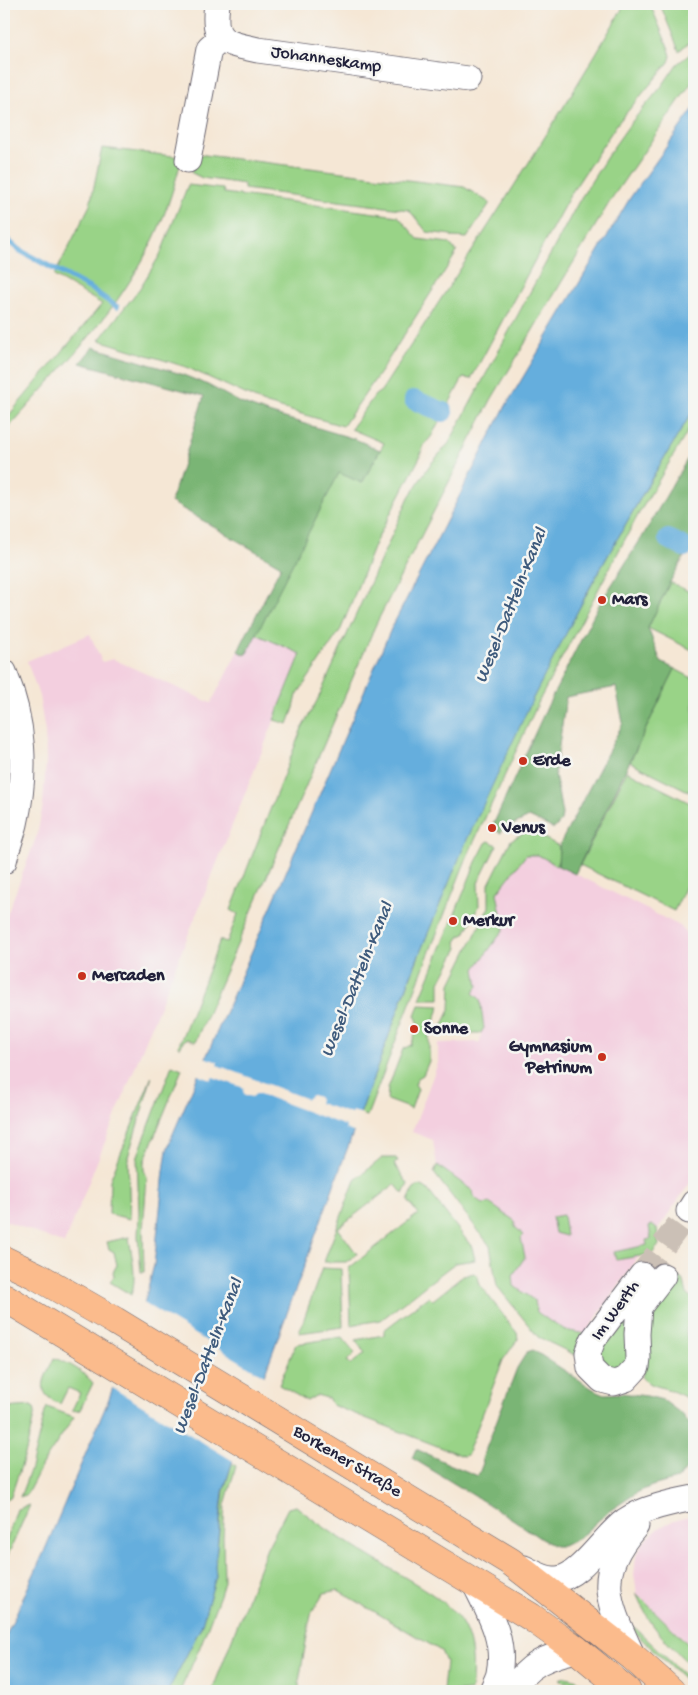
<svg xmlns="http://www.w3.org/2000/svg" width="698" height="1695" font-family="'Gochi Hand',sans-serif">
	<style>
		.built { fill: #f3cfdf }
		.green { fill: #99d387; stroke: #5e7a61 }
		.forest { fill: #7ab574; stroke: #4e6c58 }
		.water { fill: #65aedd; stroke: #44688c }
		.pier { fill: #f5e7d5 }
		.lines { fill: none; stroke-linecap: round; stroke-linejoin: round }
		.stream { stroke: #65aedd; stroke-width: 5.5 }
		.canal { stroke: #65aedd; stroke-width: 20 }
		.minor-tunnel { stroke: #cbc0b6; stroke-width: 25; stroke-dasharray: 25 12; stroke-linecap: butt }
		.minor-casing { stroke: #6c6771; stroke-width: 27 }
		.major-casing { stroke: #6c6771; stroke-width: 29 }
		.minor { stroke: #fff; stroke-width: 25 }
		.major { stroke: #fbbb8c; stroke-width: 28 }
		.poi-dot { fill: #c8321e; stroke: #f6f6f2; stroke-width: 2 }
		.labels { text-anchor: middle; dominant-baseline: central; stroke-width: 5; stroke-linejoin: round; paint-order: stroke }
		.street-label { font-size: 18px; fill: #22223b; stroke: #f6f6f2 }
		.poi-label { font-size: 18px; font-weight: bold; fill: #22223b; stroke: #f6f6f2; text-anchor: start }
		.water-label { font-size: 19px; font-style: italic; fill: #3d5a7c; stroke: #f6f6f2 }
	</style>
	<rect width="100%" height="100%" fill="#f6f6f2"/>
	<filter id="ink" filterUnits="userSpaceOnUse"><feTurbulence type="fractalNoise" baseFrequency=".02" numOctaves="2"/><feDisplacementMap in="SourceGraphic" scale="10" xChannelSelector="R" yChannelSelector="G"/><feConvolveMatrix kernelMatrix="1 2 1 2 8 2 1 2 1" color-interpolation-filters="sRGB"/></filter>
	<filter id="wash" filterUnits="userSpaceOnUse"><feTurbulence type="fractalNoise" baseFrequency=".0096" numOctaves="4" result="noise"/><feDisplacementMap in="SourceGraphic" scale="20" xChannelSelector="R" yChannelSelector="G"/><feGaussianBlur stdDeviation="1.12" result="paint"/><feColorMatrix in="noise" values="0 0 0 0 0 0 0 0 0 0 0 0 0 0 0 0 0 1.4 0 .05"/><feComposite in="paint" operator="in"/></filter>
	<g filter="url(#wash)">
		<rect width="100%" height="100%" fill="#f5e7d5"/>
		<path class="built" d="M90 634 102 662 113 659 211 703 238 651 246 654 256 634 301 654 64 1244 4 1220V923L37 835 43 805 46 760 45 732 39 696 27 661Z
			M525 855H538L680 926 694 942V1177L585 1334 565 1330 553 1322H551L537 1312 535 1301 514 1286 513 1275 525 1257 521 1238 515 1227 514 1221 490 1203 484 1204 474 1197 473 1191 437 1165 433 1140 412 1132 438 1063V1043L480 1042 481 1033 484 1028 480 999 473 993 478 986 475 969 504 929 497 893Z
			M694 1515V1649L637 1593 634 1575 636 1557 643 1543 657 1529 674 1520Z"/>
		<path class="green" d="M625 4H650L669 49 671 56 669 62 617 124 570 195 471 379 463 378 431 437 423 446 420 457 375 543 341 629 297 695 294 708 288 724 274 720 301 654 256 634 339 472 362 483 384 443 351 429 375 395 381 391C464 263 549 136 625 4Z
			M660 4H694V38L679 51Z
			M694 51V79L612 198 491 400 376 624 196 1040 195 1042 187 1039 183 1041 181 1047H178L220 940 227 942 238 914 231 910 302 728 318 699 409 497 429 466 449 443 579 201 610 152 630 124 662 86 677 64Z
			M102 148 182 157C174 189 164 220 148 250 113 318 54 376 4 433V421L102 304 54 276 90 205Z
			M197 154 464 187 490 203 467 238 452 237 451 235 427 232 409 210 244 189V184L202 178 192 173Z
			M188 185 223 189 224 193 398 216 418 239 449 243 457 252 381 371 343 426 267 404 186 367 99 340 140 288 160 255Z
			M694 409V421L638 515 541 697 467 857 426 961 367 1116 360 1114C394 1023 426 931 465 843 531 693 608 548 694 409Z
			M670 582 694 594V651L648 628Z
			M675 669 694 679V794L630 762Z
			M627 771 694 805V870L674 911 580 865Z
			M529 830 559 846 558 866 538 855H526L497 893 504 929 475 969 478 986 473 993 480 999 484 1028 481 1033H439L450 1010 451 984 489 907V884L511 840Z
			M489 841 497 845 478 883 479 906 465 934 460 936 456 942 458 948 440 982V999H420L476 862 486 843Z
			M419 1005 440 1006 429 1034V1061L423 1075 418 1078 415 1084 418 1089 411 1109 387 1100 388 1088 403 1049 411 1045 419 1024 415 1015Z
			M172 1065 182 1069 144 1162V1170L147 1177 143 1230 144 1272H141L138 1236 139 1213 137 1158Z
			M152 1076 128 1157 130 1219 109 1214 110 1180Z
			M382 1158H396L398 1161 394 1164 408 1184 403 1194 395 1184 338 1228 357 1254 346 1262H324L355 1180Z
			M437 1165 473 1191 474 1197 483 1204 489 1203 515 1221V1227L524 1235 521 1238 525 1257 513 1275 514 1286 535 1301 537 1312 551 1322H553L565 1330 585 1334 575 1355 538 1337 497 1286 490 1246 434 1173Z
			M419 1185 424 1187 427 1189 472 1247 475 1260 455 1263 381 1320 351 1325 349 1268 418 1214 408 1201 413 1190Z
			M563 1215 566 1236 555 1233 552 1217Z
			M652 1225 657 1229 659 1245 652 1254 616 1260 614 1252 647 1245 646 1240 651 1239 649 1226Z
			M129 1237C131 1254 138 1279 131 1295L110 1282 114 1276 113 1272 117 1265 114 1252 109 1249 107 1242Z
			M322 1268 341 1269 343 1327 299 1333Z
			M474 1273 478 1277 480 1285 517 1333 518 1339 503 1360 467 1455 463 1456 332 1405 329 1399 317 1395 307 1401 279 1385 296 1344 342 1337 355 1353 347 1361 350 1365 365 1353 355 1340 384 1335V1330L429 1296 433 1300 463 1276Z
			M649 1274 630 1360 614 1375 594 1356Z
			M677 1276 684 1281 687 1294 694 1300V1318L686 1330 694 1382V1401L670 1390 650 1384 642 1378 650 1314 653 1306 675 1277Z
			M54 1358C69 1363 83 1371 93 1383L80 1410 77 1411 72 1410 80 1393 68 1388 60 1404C33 1393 45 1378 54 1358Z
			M31 1406 34 1408 35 1412 26 1451 11 1496 4 1500V1408Z
			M47 1407 74 1417 42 1465 27 1494 20 1497 31 1468 45 1412Z
			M232 1463 236 1466 225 1505 223 1537 224 1582 220 1595 200 1647 180 1691H168L201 1627 216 1576 215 1566 224 1491Z
			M30 1505 4 1564V1548L17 1509Z
			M296 1506C328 1533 365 1553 401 1575 419 1586 442 1598 456 1615 474 1636 474 1666 471 1691H443L446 1662 441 1651 338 1590 324 1593 311 1614 299 1681V1691H212L267 1548 288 1508Z
			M636 1593 694 1650V1669C667 1642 651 1630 636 1593Z
			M632 1625 694 1684V1688L635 1633Z
			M565 1677C577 1678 585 1684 595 1691H585L572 1683 560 1681 559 1679Z"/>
		<path class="forest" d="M93 347 181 374 208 385 241 403 265 412 355 439 380 450 362 483 339 473 246 655 238 651 281 566 171 502 204 396 80 363Z
			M693 449 694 539 670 582 648 628 661 662 675 669 575 874 558 866 559 846 623 723 616 687 566 697 555 774 562 814 561 821 554 829 529 817 502 830 501 833 495 830 493 825 546 709 597 608 644 534Z
			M533 1350 593 1389 605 1394 621 1393 647 1396 663 1400 683 1415 691 1426 694 1461 677 1479 652 1486 638 1492 608 1512 579 1538 563 1546H555L541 1539 514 1520 412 1458 416 1449 449 1464 478 1476 483 1463 482 1459 517 1368 527 1352Z"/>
		<path class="water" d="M694 108V409L650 481 589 589 533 698 465 844 414 967 232 1463 223 1492 215 1566 216 1576 201 1627 168 1691H4V1640L43 1554 108 1401 145 1300 154 1265 164 1171 167 1150 172 1136 391 629 504 409 630 198Z"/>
		<path class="pier" d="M204 1057 218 1062 217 1065 307 1099 312 1095 318 1097 320 1100 319 1103 351 1114 352 1111 363 1114 356 1133 345 1129 346 1126 257 1093 252 1097 245 1095 243 1091 244 1088 213 1077 211 1080 196 1074Z
			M142 1302 266 1377 235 1462 111 1387Z"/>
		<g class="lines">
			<path class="stream" d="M4 237 19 250 91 289 117 307"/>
			<path class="canal" d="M414 400 443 412
				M668 539 684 547"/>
		</g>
	</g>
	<g filter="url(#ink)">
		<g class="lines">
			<path class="minor-tunnel" d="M642 1275 689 1211"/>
			<defs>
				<path id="minor" d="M217 4C212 42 224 43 258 50L468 79
					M188 160 209 49 221 38
					M4 672C24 720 27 773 15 824 12 836 7 848 4 861
					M689 1211 694 1203
					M642 1275 593 1340 588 1353 590 1368 602 1380 614 1383 626 1379 637 1367 638 1359 637 1334 639 1307 663 1276
					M524 1568C534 1573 545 1580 556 1579 579 1579 606 1534 625 1521 643 1508 673 1502 694 1498
					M474 1582C488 1611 506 1640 499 1673 498 1679 494 1685 492 1691
					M633 1657C608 1602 593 1576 636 1526
					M512 1691C527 1664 548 1656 577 1650"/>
				<path id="major" d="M4 1260 37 1276 115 1321 511 1562 633 1657 671 1691
					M4 1297 531 1617 577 1650 627 1691"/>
			</defs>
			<use href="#minor" class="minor-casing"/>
			<use href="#major" class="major-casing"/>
			<use href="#minor" class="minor"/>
			<use href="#major" class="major"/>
		</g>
	</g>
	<g class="poi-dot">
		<circle cx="602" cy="600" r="5"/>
		<circle cx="523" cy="761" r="5"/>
		<circle cx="492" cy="828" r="5"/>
		<circle cx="453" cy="921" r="5"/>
		<circle cx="82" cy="976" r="5"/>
		<circle cx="414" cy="1029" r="5"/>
		<circle cx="602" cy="1057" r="5"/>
	</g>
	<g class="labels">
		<g class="street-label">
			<text transform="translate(326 60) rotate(8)">Johanneskamp</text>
			<text transform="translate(616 1311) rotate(-54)">Im Werth</text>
			<text transform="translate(347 1462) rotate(31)">Borkener Straße</text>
		</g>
		<g class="poi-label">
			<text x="612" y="600">Mars</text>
			<text x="533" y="761">Erde</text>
			<text x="502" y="828">Venus</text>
			<text x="463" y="921">Merkur</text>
			<text x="92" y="976">Mercaden</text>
			<text x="424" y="1029">Sonne</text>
			<text x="592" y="1047" text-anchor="end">Gymnasium<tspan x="592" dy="21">Petrinum</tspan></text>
		</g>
		<g class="water-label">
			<text transform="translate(512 606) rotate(-68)">Wesel-Datteln-Kanal</text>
			<text transform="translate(358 980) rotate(-68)">Wesel-Datteln-Kanal</text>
			<text transform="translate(209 1357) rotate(-69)">Wesel-Datteln-Kanal</text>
		</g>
	</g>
	<rect width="698" height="1695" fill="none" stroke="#f6f6f2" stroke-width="20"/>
</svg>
